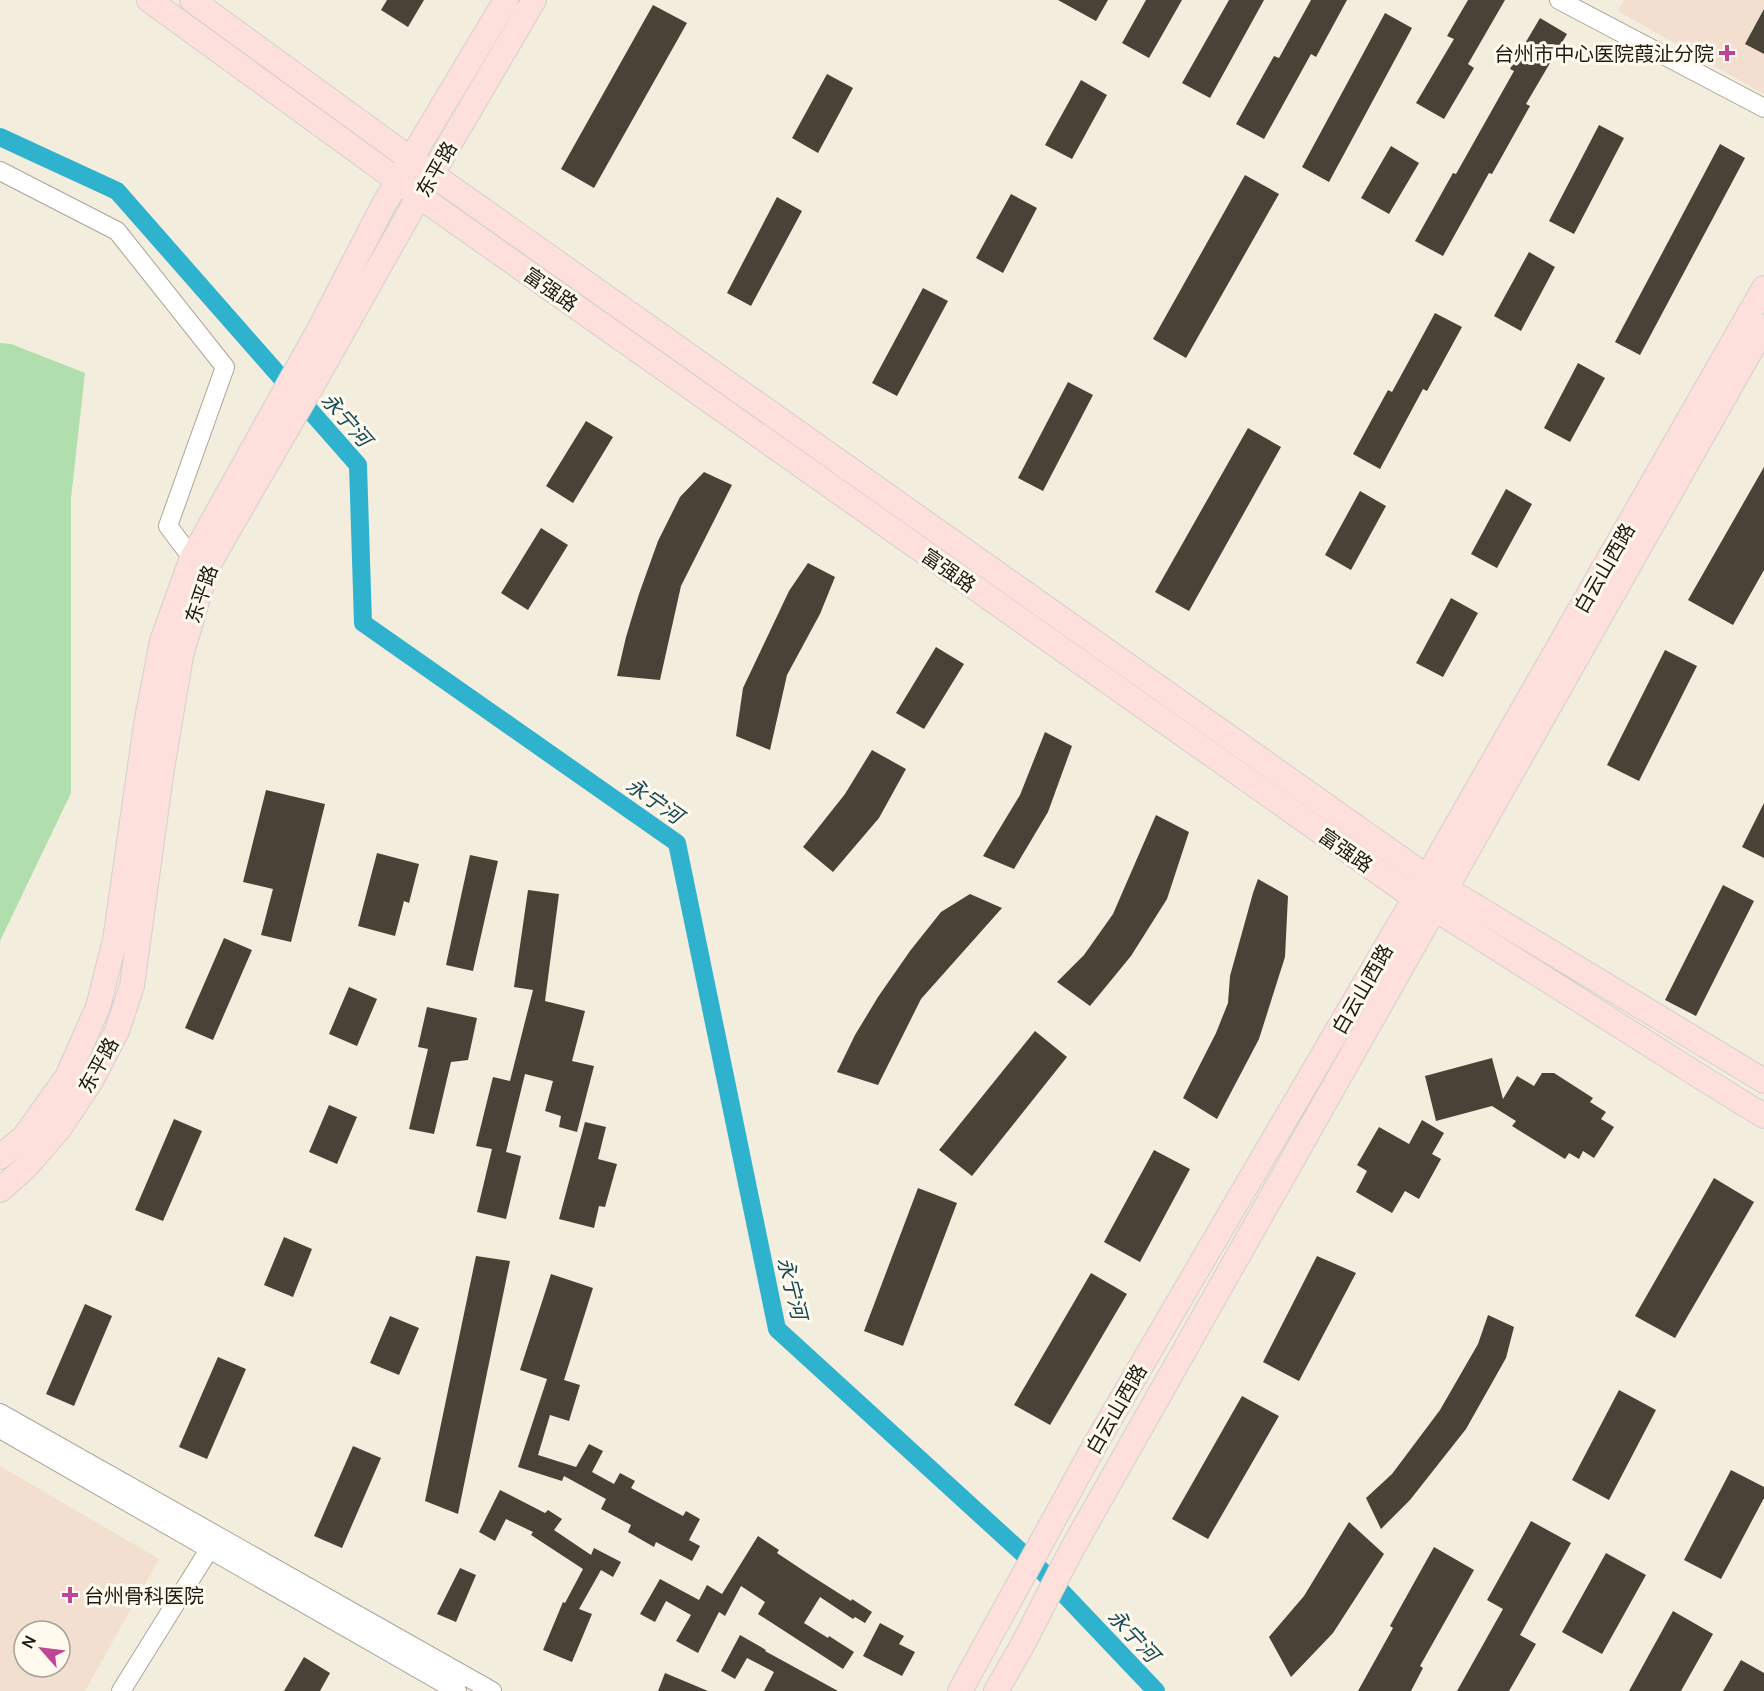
<svg xmlns="http://www.w3.org/2000/svg" width="1764" height="1691" font-family="Manrope,'Noto Sans SC',sans-serif">
	<style>
		.medical { fill: #f3dfd0; fill-rule: evenodd }
		.green { fill: #b0deac }
		.lines { fill: none; stroke-linecap: round; stroke-linejoin: round }
		.canal { stroke: #2fb2ce; stroke-width: 18 }
		.building { fill: #484336 }
		.minor-casing { stroke: #aca698; stroke-width: 20 }
		.major-casing { stroke: #d2d1d0; stroke-width: 26 }
		.minor { stroke: #fff; stroke-width: 18 }
		.major { stroke: #fddfdb; stroke-width: 24 }
		.poi-dot { fill: #bf4597; stroke: #fffaed; stroke-width: 2 }
		.labels { text-anchor: middle; dominant-baseline: central; stroke-width: 6; stroke-linejoin: round; paint-order: stroke }
		.poi-label { font-size: 20px; fill: #1d1b15; stroke: #fffaed; text-anchor: end }
		.street-label { font-size: 20px; fill: #1d1b15; stroke: #fffaed }
		.water-label { font-size: 21px; font-style: italic; fill: #164b57; stroke: #fffaed }
	</style>
	<rect width="100%" height="100%" fill="#f3eddd"/>
	<path class="medical" d="M1624 0H1764V94L1618 11Z
		M0 1466 159 1559 85 1691H0ZM24 1631H60V1667H24Z"/>
	<path class="green" d="M0 343 11 344 85 373 71 498V793L0 941Z"/>
	<g class="lines">
		<path class="canal" d="M0 137 117 191 358 465 363 623 677 843 777 1329 1042 1571 1156 1691"/>
	</g>
	<path class="building" d="M387 0H424L408 27 381 10Z
		M1058 0H1108L1096 21Z
		M1146 0H1182L1149 58 1122 43Z
		M1229 0H1264L1210 98 1182 83Z
		M1311 0H1347L1316 57 1311 54 1264 139 1236 124 1274 56 1279 58Z
		M1468 0H1505L1468 64 1474 68 1444 119 1416 103 1454 39 1447 36Z
		M653 5 687 23 594 188 561 169Z
		M1764 9V54L1745 44Z
		M1385 13 1412 28 1329 182 1302 167Z
		M1540 18 1567 34 1526 104 1530 106 1492 174 1489 173 1443 256 1415 241 1453 173 1456 174 1514 71 1510 69Z
		M827 74 853 88 818 153 792 138Z
		M1081 80 1107 95 1072 159 1045 145Z
		M1599 125 1624 138 1574 234 1549 221Z
		M1720 144 1745 158 1640 355 1615 342Z
		M1391 146 1419 163 1389 214 1361 198Z
		M1245 175 1279 194 1186 358 1153 339Z
		M1011 194 1037 208 1003 273 976 258Z
		M777 197 802 211 751 306 727 293Z
		M1529 252 1555 267 1521 331 1494 316Z
		M923 288 948 301 897 396 872 383Z
		M1435 313 1462 327 1427 391 1423 389 1380 469 1353 454 1388 390 1392 392Z
		M1578 363 1605 378 1570 442 1544 428Z
		M1068 382 1093 395 1043 491 1018 478Z
		M586 421 613 437 573 503 546 486Z
		M1248 428 1281 447 1189 611 1155 592Z
		M1764 467V570L1733 625 1688 600Z
		M704 472 732 485 681 586 660 680 617 676 626 637 639 594 658 541 680 497Z
		M1506 489 1532 504 1497 568 1471 554Z
		M1360 491 1386 506 1351 570 1325 555Z
		M541 528 568 545 528 610 501 593Z
		M808 563 835 577 820 614 787 675 770 750 736 736 743 688 789 591Z
		M1451 598 1478 613 1443 677 1416 663Z
		M936 647 964 664 924 729 896 713Z
		M1665 650 1697 666 1639 781 1607 765Z
		M1045 732 1072 746 1048 812 1014 869 983 856 1020 795Z
		M872 750 906 769 879 818 833 872 803 847 845 794Z
		M266 790 325 804 291 942 261 935 273 889 243 882Z
		M1764 803V858L1742 847Z
		M1156 815 1189 832 1167 899 1131 956 1090 1006 1057 982 1084 955 1113 914Z
		M377 853 419 864 409 903 404 901 395 936 358 926Z
		M470 855 498 861 473 971 446 965Z
		M1258 879 1288 896 1285 957 1259 1039 1217 1119 1183 1098 1216 1033 1228 1003 1230 976 1253 893Z
		M1723 885 1754 901 1696 1016 1665 1000Z
		M528 890 559 894 545 1001 585 1011 572 1061 594 1066 577 1132 559 1127 561 1116 545 1111 553 1081 525 1074 506 1152 521 1156 506 1219 477 1212 492 1149 476 1146 493 1077 510 1081 533 990 514 987Z
		M970 894 1002 908 921 999 878 1085 837 1072 855 1035 878 997 910 951 941 912Z
		M224 938 252 950 213 1040 185 1028Z
		M349 987 377 999 357 1046 329 1034Z
		M427 1007 477 1018 468 1060 451 1062 434 1134 409 1129 428 1049 418 1047Z
		M1035 1031 1067 1057 972 1176 939 1150Z
		M1492 1058 1503 1099 1517 1076 1534 1086 1542 1073H1554L1593 1098 1590 1102 1606 1112 1601 1119 1614 1127 1594 1158 1583 1151 1579 1159 1569 1153 1565 1159 1512 1126 1516 1121 1492 1106 1436 1121 1425 1076Z
		M329 1105 357 1117 337 1164 309 1152Z
		M174 1119 202 1131 163 1221 135 1210Z
		M1422 1120 1444 1133 1432 1154 1441 1159 1419 1199 1405 1191 1392 1213 1356 1192 1367 1171 1357 1165 1379 1127 1409 1144Z
		M585 1122 606 1127 598 1159 617 1164 605 1207 599 1206 594 1228 559 1219Z
		M1154 1150 1190 1169 1140 1262 1104 1242Z
		M1714 1178 1754 1202 1675 1338 1635 1316Z
		M918 1188 957 1203 903 1346 864 1331Z
		M284 1237 312 1249 293 1297 264 1285Z
		M476 1256 510 1261 458 1514 425 1501Z
		M1317 1256 1356 1273 1299 1381 1263 1362Z
		M1091 1273 1127 1294 1050 1425 1014 1405Z
		M551 1274 593 1288 564 1380 580 1385 569 1421 550 1415 538 1455 576 1467 589 1444 603 1451 592 1472 614 1484 620 1473 635 1481 631 1488 683 1516 686 1511 700 1519 689 1540 700 1546 692 1561 656 1542 654 1547 628 1532 631 1525 601 1509 606 1499 564 1476 562 1481 518 1467 547 1379 520 1370Z
		M85 1304 112 1316 74 1406 46 1394Z
		M1488 1315 1514 1327 1506 1358 1466 1429 1410 1500 1381 1529 1366 1498 1392 1474 1440 1410 1478 1344Z
		M390 1316 419 1328 399 1375 370 1363Z
		M218 1357 246 1369 207 1459 179 1447Z
		M1619 1390 1656 1410 1609 1500 1572 1480Z
		M1242 1396 1279 1416 1208 1539 1172 1519Z
		M353 1446 381 1458 342 1548 314 1536Z
		M1731 1470 1764 1487V1498L1721 1579 1684 1560Z
		M500 1490 545 1513 548 1510 562 1519 554 1530 591 1555 594 1548 621 1562 613 1577 601 1570 579 1609 592 1614 572 1662 543 1650 563 1602 565 1603 583 1569 531 1535 533 1532 506 1519 495 1541 479 1532Z
		M1531 1521 1571 1543 1520 1635 1536 1644 1509 1691H1457L1503 1609 1487 1600Z
		M1349 1522 1384 1554 1333 1633 1291 1677 1269 1637 1304 1596Z
		M758 1536 779 1550 777 1553 810 1575 851 1601 852 1599 872 1612 865 1623 855 1617 853 1619 820 1597 804 1623 828 1638 829 1636 854 1652 843 1669 758 1614 765 1602 741 1586 725 1616 719 1612 698 1653 676 1641 691 1615 666 1601 655 1622 640 1614 660 1579 699 1600 707 1585 722 1594Z
		M1434 1547 1474 1570 1420 1666 1423 1668 1411 1691H1358L1393 1628 1390 1626Z
		M1606 1553 1646 1575 1602 1654 1562 1632Z
		M460 1568 476 1575 456 1622 437 1614Z
		M1673 1611 1713 1634 1681 1691H1629Z
		M880 1623 904 1636 899 1644 915 1652 902 1676 863 1656Z
		M740 1635 766 1650 765 1651 838 1691H764L774 1672 747 1658 735 1679 721 1671Z
		M304 1657 330 1673 320 1691H284Z
		M1741 1660 1764 1673V1691H1723Z
		M665 1673 708 1691H658Z"/>
	<g class="lines">
		<defs>
			<path id="minor" d="M1559 0 1764 108
				M0 171 117 231 225 367 168 526 192 558
				M0 1413 492 1691
				M0 1429 457 1691
				M121 1691 215 1540"/>
			<path id="major" d="M149 0 419 196 1415 898 1435 909 1704 1079 1764 1116
				M192 0 412 160 1427 877 1764 1081
				M0 1157 24 1137 67 1077 98 1007 115 940 146 724 162 641 192 558 321 326 384 204 506 0
				M0 1190 25 1168 59 1129 91 1081 117 1031 132 986 161 775 181 656 207 567 316 379 419 196 534 0
				M960 1691 1096 1443 1427 877 1764 288
				M996 1691 1022 1646 1072 1549 1764 327"/>
		</defs>
		<use href="#minor" class="minor-casing"/>
		<use href="#major" class="major-casing"/>
		<use href="#minor" class="minor"/>
		<use href="#major" class="major"/>
	</g>
	<g class="poi-dot">
		<path d="M1724 44h6v6h6v6h-6v6h-6v-6h-6v-6h6z"/>
		<path d="M67 1586h6v6h6v6h-6v6h-6v-6h-6v-6h6z"/>
	</g>
	<g class="labels">
		<g class="poi-label">
			<text x="1714" y="53">台州市中心医院葭沚分院</text>
			<text x="84" y="1595" text-anchor="start">台州骨科医院</text>
		</g>
		<g class="street-label">
			<text transform="translate(436 169) rotate(-60)">东平路</text>
			<text transform="translate(551 289) rotate(35)">富强路</text>
			<text transform="translate(1604 568) rotate(-60)">白云山西路</text>
			<text transform="translate(949 570) rotate(35)">富强路</text>
			<text transform="translate(201 594) rotate(-71)">东平路</text>
			<text transform="translate(1346 850) rotate(35)">富强路</text>
			<text transform="translate(1362 989) rotate(-60)">白云山西路</text>
			<text transform="translate(98 1065) rotate(-61)">东平路</text>
			<text transform="translate(1116 1409) rotate(-60)">白云山西路</text>
		</g>
		<g class="water-label">
			<text transform="translate(347 419) rotate(49)">永宁河</text>
			<text transform="translate(655 800) rotate(35)">永宁河</text>
			<text transform="translate(793 1288) rotate(76)">永宁河</text>
			<text transform="translate(1134 1635) rotate(47)">永宁河</text>
		</g>
	</g>
	<g transform="translate(42 1649) rotate(298)"><circle r="28" fill="#fffaed" stroke="#a5a197" stroke-width="1.5"/>
	<path d="M0-4.5L10 22L0 15L-10 22Z" fill="#bf4597"/>
	<text y="-9" font-size="16" font-weight="bold" text-anchor="middle" fill="#1d1b15">N</text>
	</g>
</svg>
